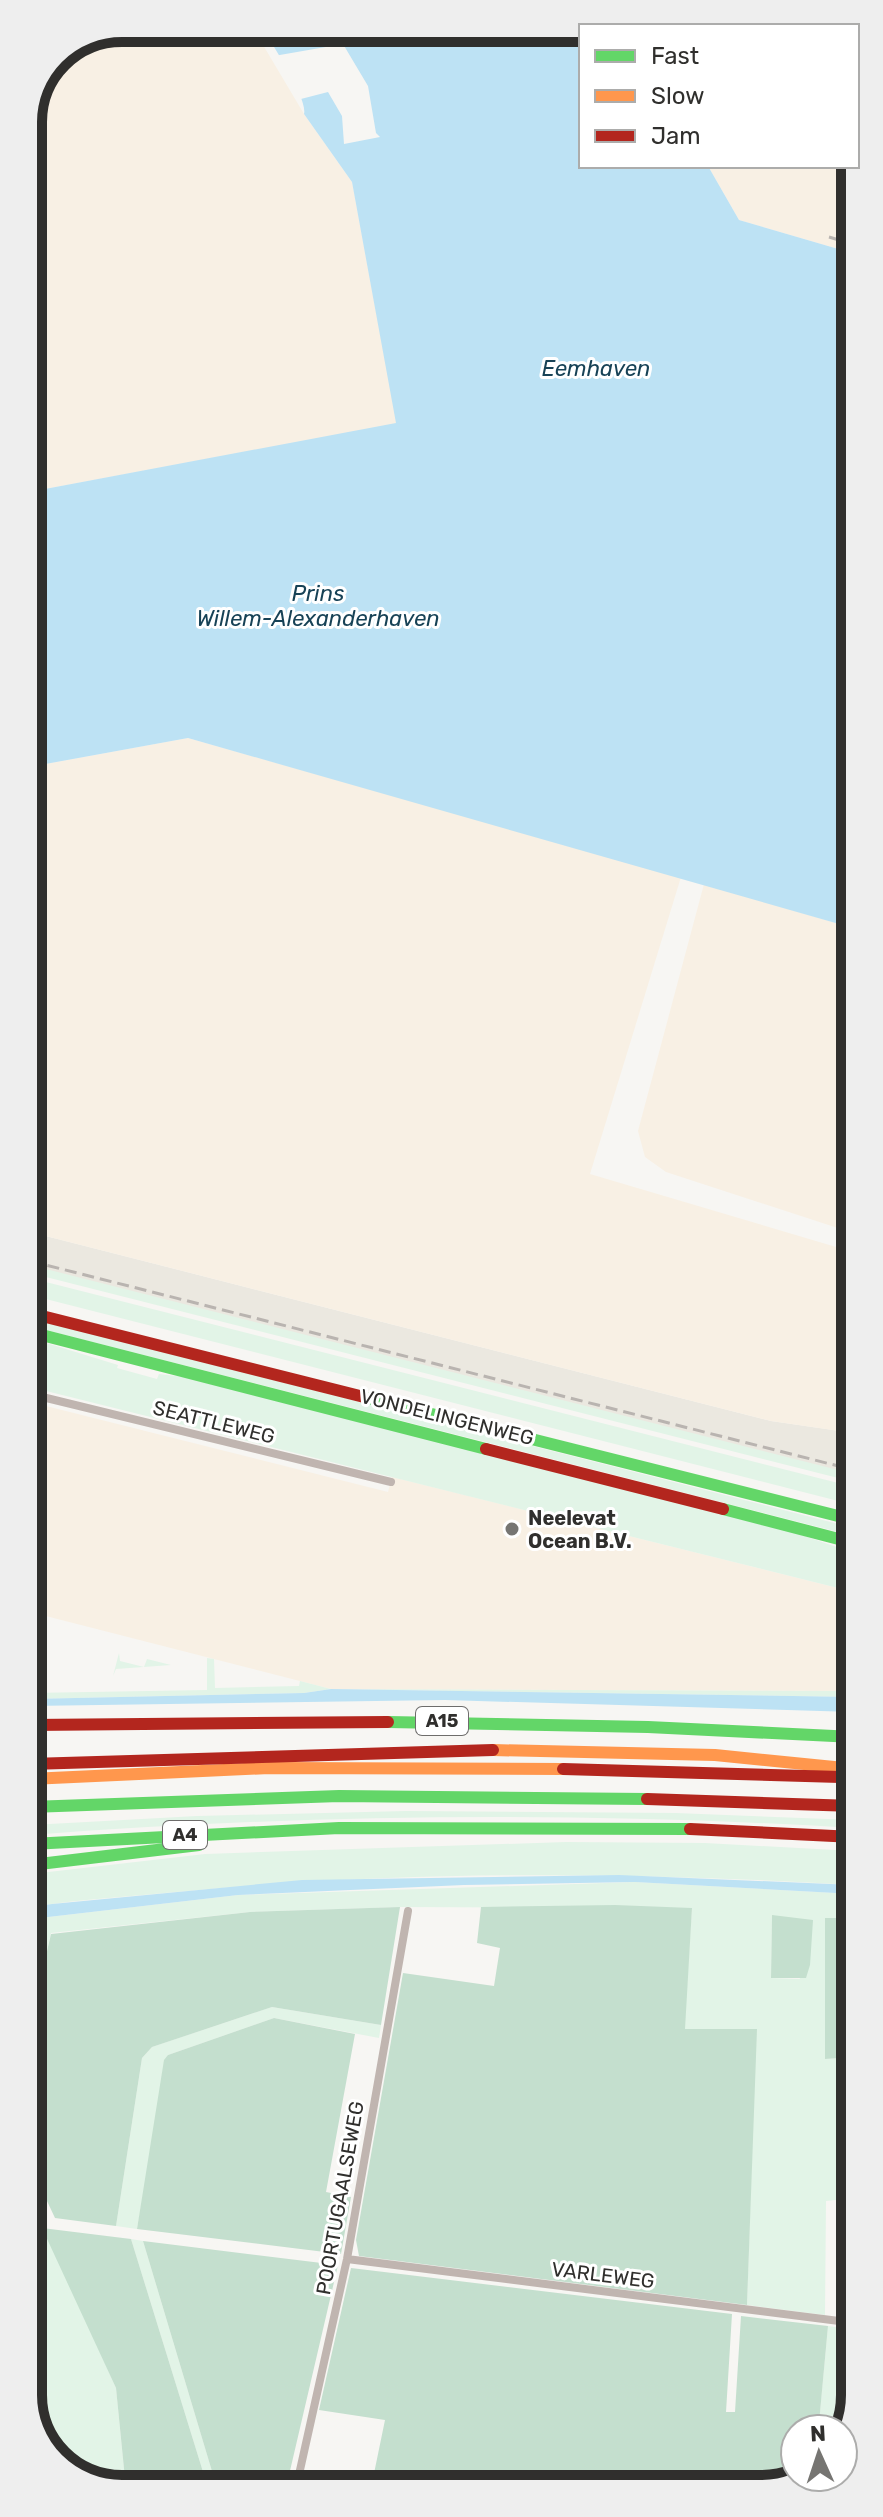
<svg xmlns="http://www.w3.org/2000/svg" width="883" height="2517" font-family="Rubik,sans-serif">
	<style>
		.built { fill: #ebe8e0 }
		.industrial { fill: #f8f0e4 }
		.green { fill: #e2f4e7; fill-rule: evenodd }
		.forest { fill: #c4dfce }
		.water { fill: #bde2f4 }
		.pier { fill: #f7f6f3 }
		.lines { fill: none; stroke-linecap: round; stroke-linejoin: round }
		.street { stroke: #c0b5b0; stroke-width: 8 }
		.fast { stroke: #63d668; stroke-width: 12 }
		.slow { stroke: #ff974d; stroke-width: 12 }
		.jam { stroke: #b3261e; stroke-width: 12 }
		.rail { stroke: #b9b4b0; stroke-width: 3; stroke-dasharray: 12 6; stroke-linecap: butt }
		.poi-dot { fill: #767572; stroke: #fff; stroke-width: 3 }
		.labels { text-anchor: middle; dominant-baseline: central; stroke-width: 6; stroke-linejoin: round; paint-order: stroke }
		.shield { fill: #fff; stroke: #6e6d6c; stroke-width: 2 }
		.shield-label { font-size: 18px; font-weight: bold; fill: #302f2d }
		.street-label { font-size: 20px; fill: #302f2d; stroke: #fff }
		.poi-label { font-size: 20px; font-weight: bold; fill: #302f2d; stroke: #fff; text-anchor: start }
		.water-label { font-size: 22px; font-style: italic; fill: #174256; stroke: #fff }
		.rim { fill: none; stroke: #302f2d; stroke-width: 10 }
	</style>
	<rect width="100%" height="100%" fill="#f7f6f3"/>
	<path class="built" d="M30 1232 771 1421 847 1432 846 1439 854 1441V1480L30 1270Z"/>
	<path class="industrial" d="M122 28H253L304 114 352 182 397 424 29 492 28 116 56 55Z
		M708 166H852V253L739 220Z
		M188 738 681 877 590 1174 853 1252 854 1441 846 1439V1432L771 1421 30 1232 29 767Z
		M704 884 853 928V1233L666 1172 645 1157 638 1131Z
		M30 1402 388 1492 392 1477 854 1592V1691L331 1689 30 1612Z"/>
	<path class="green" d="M30 1265 854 1474V1482L30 1273Z
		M30 1278 854 1487V1505L30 1295Z
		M30 1318 854 1528V1536L30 1326Z
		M30 1338 118 1365 117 1368 157 1379 159 1374 184 1377 790 1531 854 1553V1592L30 1387Z
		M119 1653 120 1661 144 1667 147 1659 171 1665 116 1669 113 1676Z
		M207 1658 214 1659 215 1688 299 1686 300 1681 331 1689 854 1691V1697L331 1689 304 1693 30 1699V1693L207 1690Z
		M406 1811 676 1813 854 1820V1828C581 1811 303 1814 31 1835V1825L197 1816Z
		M566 1842 705 1843 854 1851V1885C632 1872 409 1870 188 1891 135 1896 82 1899 31 1907V1874L205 1854Z
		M635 1882 854 1894V1918H826L825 2059 855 2057V2198L826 2201 825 2315 747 2305 756 2029 684 2030 692 1908 400 1907 250 1912 51 1933 31 2020V1919L238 1895ZM772 1915 800 1979 771 1978Z
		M272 2007 381 2025 379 2038 274 2018 168 2055 137 2229 116 2226 142 2058 152 2047Z
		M31 2227 42 2228 50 2241 116 2388 126 2489H115L64 2469 39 2432 31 2403Z
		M131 2239 143 2241 217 2488H208Z
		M828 2326 855 2330V2396L843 2430 810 2429 811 2421 819 2422Z"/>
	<path class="forest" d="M615 1905 692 1908 685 2029H757L747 2305 359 2256 356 2240 403 1973 494 1986 500 1948 477 1943 481 1907Z
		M400 1907 381 2025 272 2007 152 2047 142 2058 116 2226 55 2218 31 2167V2020L51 1934 250 1912Z
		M772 1915 813 1920 810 1965 806 1978H771Z
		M825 1918H854L855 2057 825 2059Z
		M274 2018 355 2034 326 2192 351 2197 341 2254 137 2229 164 2060 168 2055Z
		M42 2228 131 2239 208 2488 126 2489 116 2388Z
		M143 2241 338 2265 286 2488H217Z
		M351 2268 732 2314 726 2412H735L741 2316 828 2326 819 2423 811 2422 810 2429H795V2477H799L786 2486 371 2488 385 2420 319 2410Z"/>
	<path class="water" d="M263 28H581V166H708L739 220 852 253 853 928 188 738 29 767V492L396 423 352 182 304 114C308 98 272 45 263 28Z
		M331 1689 854 1697V1712L445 1700 30 1706V1699L304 1693Z
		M619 1875 854 1885V1894L635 1882 464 1885 238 1895 31 1919V1907L52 1904 302 1880Z"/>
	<path class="pier" d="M343 44 368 86 376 133 380 137 344 144 342 116 328 92 297 100 274 56Z"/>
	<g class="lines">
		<path class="street" d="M30 1394 391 1482
			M347 2259 855 2323
			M296 2488 347 2259 408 1911"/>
		<path class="fast" d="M30 1332 486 1449
			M364 1397 854 1520
			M723 1509 854 1543
			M388 1722 648 1727 854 1737
			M30 1807 339 1796 647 1799
			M31 1844 339 1828 690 1829
			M31 1865 199 1845"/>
		<path class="slow" d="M493 1750 715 1755 854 1769
			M30 1779 269 1768 563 1769"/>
		<path class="jam" d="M30 1313 364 1397
			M486 1449 723 1509
			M30 1725 388 1722
			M30 1764 493 1750
			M563 1769 840 1777
			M647 1799 854 1806
			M690 1829 854 1837"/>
		<path class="rail" d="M829 237 852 244
			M30 1261 854 1470"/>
	</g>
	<circle class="poi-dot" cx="512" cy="1529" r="8"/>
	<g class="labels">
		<g class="shield">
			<rect x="416" y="1707" width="52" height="28" rx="6"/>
			<rect x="163" y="1821" width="44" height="28" rx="6"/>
		</g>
		<g class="shield-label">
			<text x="442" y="1721">A15</text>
			<text x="185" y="1835">A4</text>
		</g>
		<g class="street-label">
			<text transform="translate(447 1417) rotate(14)">VONDELINGENWEG</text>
			<text transform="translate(214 1422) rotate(14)">SEATTLEWEG</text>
			<text transform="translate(340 2198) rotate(-80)">POORTUGAALSEWEG</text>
			<text transform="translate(603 2275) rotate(7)">VARLEWEG</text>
		</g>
		<g class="poi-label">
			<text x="528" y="1518">Neelevat<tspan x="528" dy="23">Ocean B.V.</tspan></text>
		</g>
		<g class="water-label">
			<text x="596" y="368">Eemhaven</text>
			<text x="318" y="593">Prins<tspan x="318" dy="25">Willem-Alexanderhaven</tspan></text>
		</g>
	</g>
	<path d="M0 0H883V2517H0ZM122 42H761A80 80 0 0 1 841 122V2395A80 80 0 0 1 761 2475H122A80 80 0 0 1 42 2395V122A80 80 0 0 1 122 42Z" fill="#eee" fill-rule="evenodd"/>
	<path class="rim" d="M122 42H761A80 80 0 0 1 841 122V2395A80 80 0 0 1 761 2475H122A80 80 0 0 1 42 2395V122A80 80 0 0 1 122 42Z"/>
	<rect x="579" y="24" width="280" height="144" fill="#ffffff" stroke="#acacab" stroke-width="2"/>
	<rect x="595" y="50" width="40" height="12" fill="#63d668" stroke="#acacab" stroke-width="2"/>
	<text x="651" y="64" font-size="24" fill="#302f2d">Fast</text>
	<rect x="595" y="90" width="40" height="12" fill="#ff974d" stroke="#acacab" stroke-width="2"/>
	<text x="651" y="104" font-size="24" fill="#302f2d">Slow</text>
	<rect x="595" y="130" width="40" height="12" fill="#b3261e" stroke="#acacab" stroke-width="2"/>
	<text x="651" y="144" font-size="24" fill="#302f2d">Jam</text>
	<g transform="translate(819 2453) rotate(357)"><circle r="38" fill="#ffffff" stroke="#acacab" stroke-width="2"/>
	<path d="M0-6L14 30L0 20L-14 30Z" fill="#767572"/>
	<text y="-12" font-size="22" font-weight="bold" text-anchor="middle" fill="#302f2d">N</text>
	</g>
</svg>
